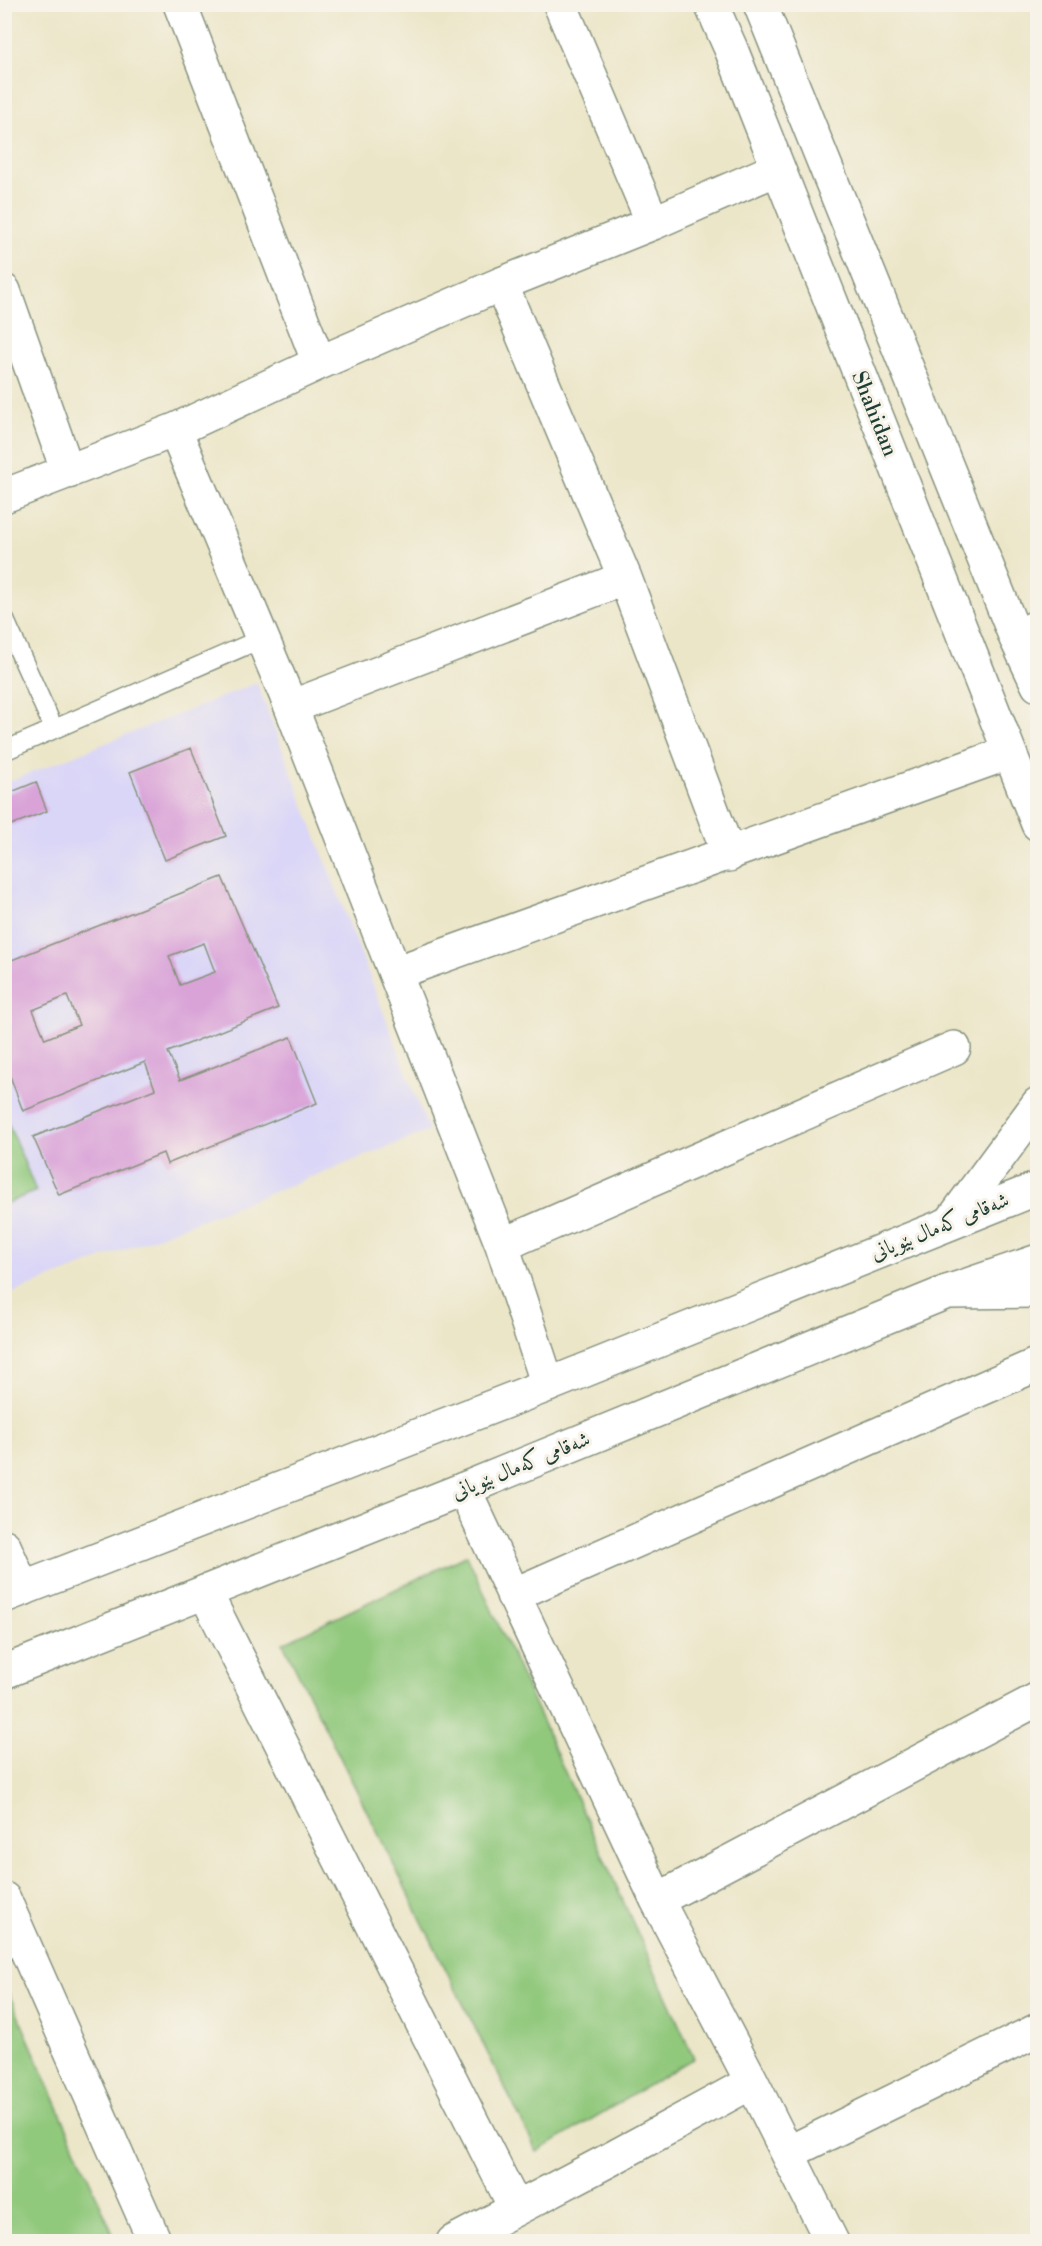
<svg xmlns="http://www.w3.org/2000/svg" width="1042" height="2246" font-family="'Libre Bodoni',Amiri,serif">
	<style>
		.built { fill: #dad6f7 }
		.green { fill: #90c87b; stroke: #588258; stroke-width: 1.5 }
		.building { fill: #d9a3d8; fill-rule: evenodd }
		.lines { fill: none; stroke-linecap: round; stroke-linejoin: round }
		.service-casing { stroke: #86927e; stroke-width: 21 }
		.minor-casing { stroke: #86927e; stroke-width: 36 }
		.secondary-casing { stroke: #86927e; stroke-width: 36 }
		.primary-casing { stroke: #86927e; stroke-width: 36 }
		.service { stroke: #fff; stroke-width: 18 }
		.minor { stroke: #fff; stroke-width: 33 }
		.secondary { stroke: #fff; stroke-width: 33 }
		.primary { stroke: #fff; stroke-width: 33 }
		.labels { text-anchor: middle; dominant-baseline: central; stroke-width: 6; stroke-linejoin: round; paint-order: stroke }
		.street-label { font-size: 21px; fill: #1f3d34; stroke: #f7f3e8 }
	</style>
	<rect width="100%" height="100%" fill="#f7f3e8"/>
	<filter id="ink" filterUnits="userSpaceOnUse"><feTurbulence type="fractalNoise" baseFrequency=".0167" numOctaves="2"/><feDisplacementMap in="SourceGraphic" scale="12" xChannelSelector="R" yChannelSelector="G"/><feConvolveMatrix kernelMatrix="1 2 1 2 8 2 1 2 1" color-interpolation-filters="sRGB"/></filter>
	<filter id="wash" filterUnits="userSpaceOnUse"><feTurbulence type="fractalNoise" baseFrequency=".008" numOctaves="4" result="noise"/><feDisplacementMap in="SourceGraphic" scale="24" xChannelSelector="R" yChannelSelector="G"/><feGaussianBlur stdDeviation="1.35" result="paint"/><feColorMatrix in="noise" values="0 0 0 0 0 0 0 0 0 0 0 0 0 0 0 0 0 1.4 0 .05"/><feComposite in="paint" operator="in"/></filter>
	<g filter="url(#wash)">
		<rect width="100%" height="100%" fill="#ece6c9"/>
		<path class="built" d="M257 683 429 1131 5 1296V783Z"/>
		<path class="green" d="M4 1113 36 1191 5 1204H4Z
			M467 1555 694 2058 537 2152 283 1643Z
			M4 1985H5L116 2241H5Z"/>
		<g id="blocks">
			<path class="building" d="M191 748 226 836 165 860 130 772Z
				M36 782 47 811 11 825 4 809V795Z
				M222 877 278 1008 168 1052 180 1080 291 1037 317 1103 167 1164 163 1153 59 1195 33 1137 155 1089 145 1062 23 1111 4 1060V963ZM204 943 215 972 180 985 169 956ZM67 996 79 1025 45 1039 33 1010Z"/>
		</g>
	</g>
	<g filter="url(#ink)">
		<use href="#blocks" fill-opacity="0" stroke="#86927e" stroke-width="1.5"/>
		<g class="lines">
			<defs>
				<path id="service" d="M4 618 54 729
					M4 751 263 638"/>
				<path id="minor" d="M180 4 319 363
					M560 4 653 223
					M501 284 625 578 729 855
					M4 291 68 472
					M175 430 291 707 395 973 502 1245 548 1385
					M4 496 175 430 319 363 501 284 653 223 777 169
					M1016 638 1038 626
					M291 707 625 578
					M395 973 1008 753
					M502 1245 954 1048
					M464 1489 657 1900 752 2082 832 2242
					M4 1546 23 1589
					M205 1592 516 2209
					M513 1595 1038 1364
					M4 1899 155 2242
					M657 1900 1038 1699
					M788 2153 1038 2030
					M453 2242 609 2160 752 2082"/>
				<path id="secondary" d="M4 1596 548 1385 1038 1188
					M4 1672 464 1489 947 1292 1038 1261"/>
				<path id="primary" d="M711 4 731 49 1038 824
					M760 4 1016 638 1038 685
					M951 1222 1038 1104
					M947 1292 1038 1291"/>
			</defs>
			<use href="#service" class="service-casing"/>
			<use href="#minor" class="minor-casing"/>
			<use href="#secondary" class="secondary-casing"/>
			<use href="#primary" class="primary-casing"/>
			<use href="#service" class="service"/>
			<use href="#minor" class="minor"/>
			<use href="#secondary" class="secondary"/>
			<use href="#primary" class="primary"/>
		</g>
	</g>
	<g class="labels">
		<g class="street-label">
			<text transform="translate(874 414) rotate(68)">Shahidan</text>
			<text transform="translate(940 1227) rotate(-22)">شەقامی کەمال بێویانی</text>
			<text transform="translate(521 1466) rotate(-22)">شەقامی کەمال بێویانی</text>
		</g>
	</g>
	<rect width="1042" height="2246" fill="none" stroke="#f7f3e8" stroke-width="24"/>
</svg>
